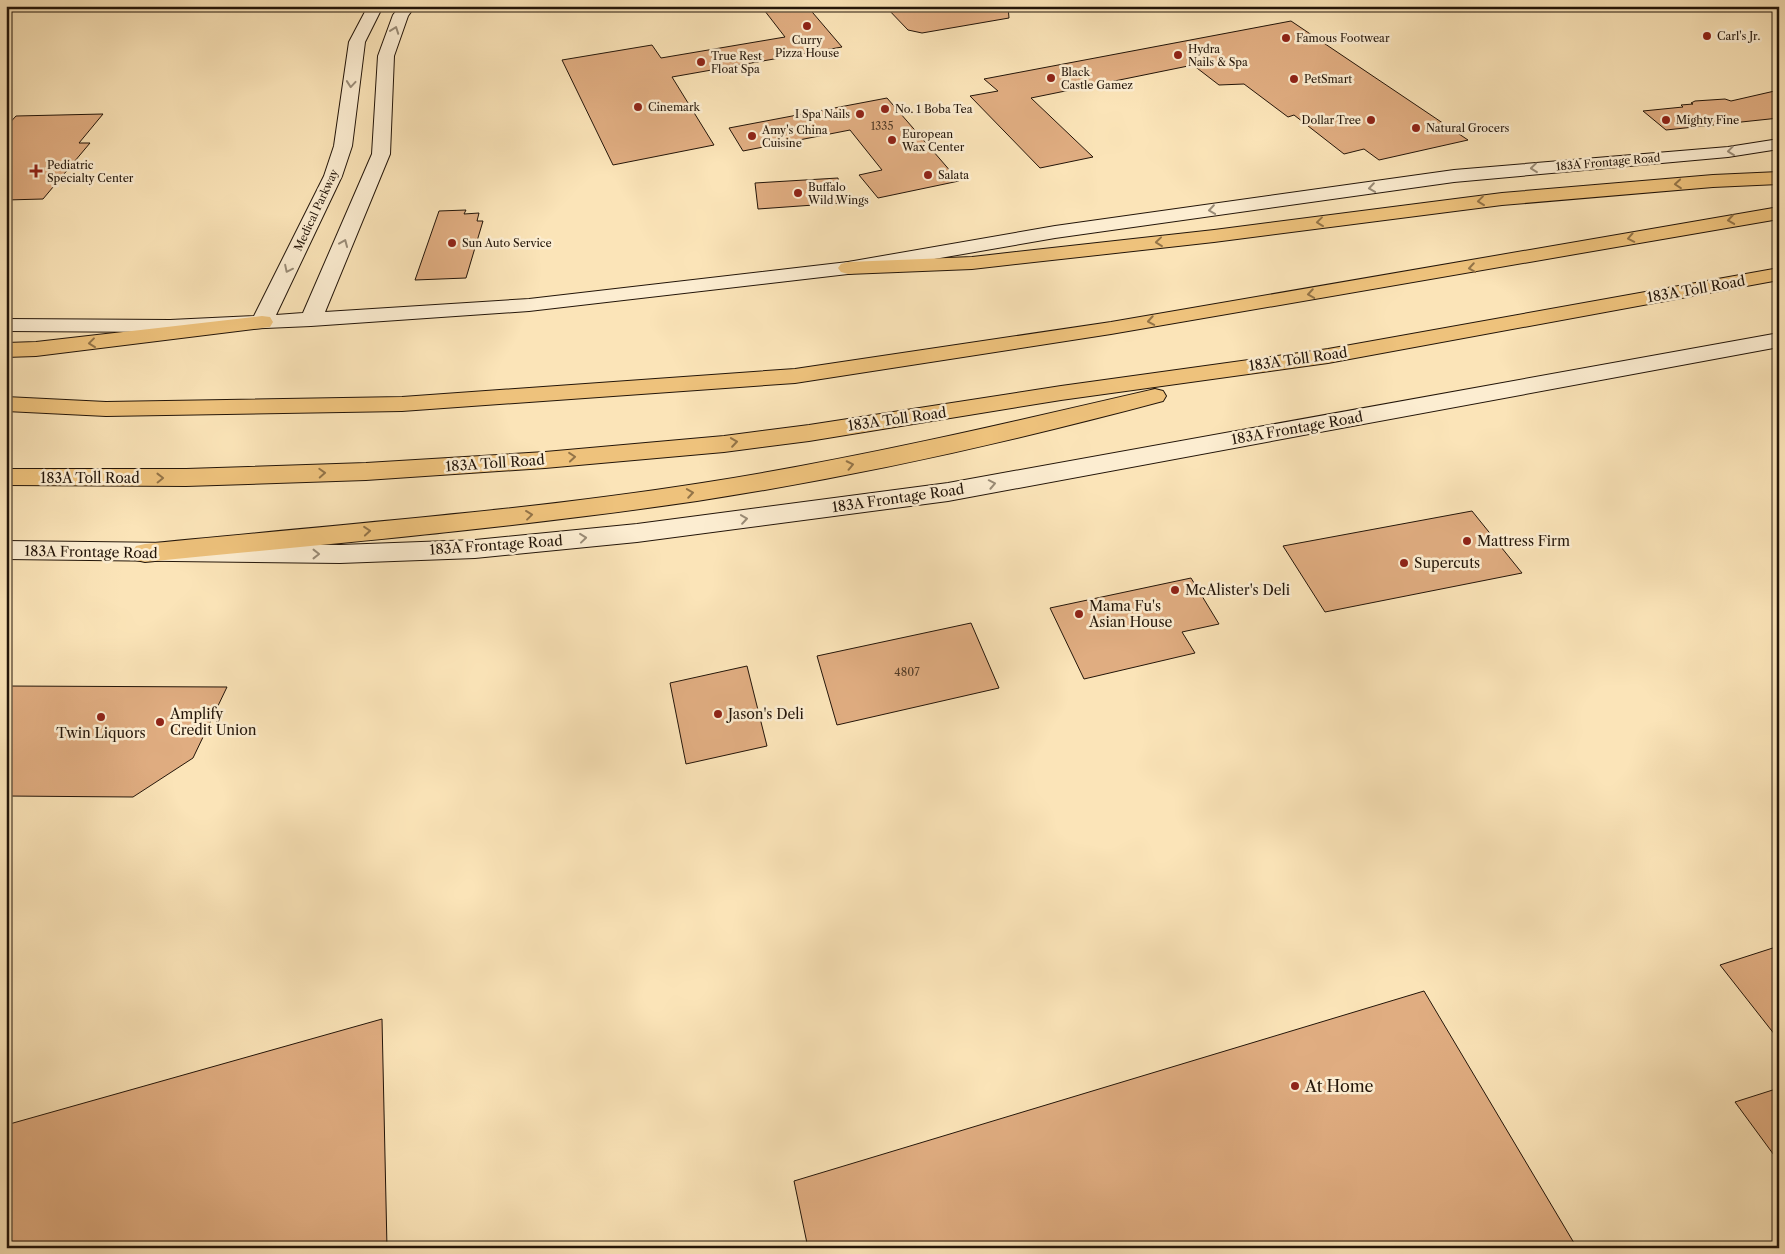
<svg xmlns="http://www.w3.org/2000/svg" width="1785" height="1254" font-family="'Libre Caslon Text',serif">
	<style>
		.building { fill: #e0ad81; stroke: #231509 }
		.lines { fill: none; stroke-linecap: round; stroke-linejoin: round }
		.secondary-casing { stroke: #231509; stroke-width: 2 }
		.primary-casing { stroke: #231509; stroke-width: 2 }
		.highway-casing { stroke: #231509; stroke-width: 2 }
		.secondary { fill: #fcedd1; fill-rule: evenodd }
		.primary { fill: #eec27c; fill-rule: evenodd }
		.highway { fill: #eec27c; fill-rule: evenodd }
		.oneway { stroke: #9a8c77 }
		.oneway2 { stroke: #937448 }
		.poi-dot { fill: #8f2418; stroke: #fcedd1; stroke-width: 2 }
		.labels { text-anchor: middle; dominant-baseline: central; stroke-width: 5; stroke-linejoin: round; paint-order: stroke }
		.far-poi-label { font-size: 11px; fill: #231509; stroke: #fcedd1; text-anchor: start }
		.number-label { font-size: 11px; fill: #523b27 }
		.far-street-label { font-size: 11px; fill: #231509; stroke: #fcedd1 }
		.street-label { font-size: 14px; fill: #231509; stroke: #fcedd1 }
		.poi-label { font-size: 14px; fill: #231509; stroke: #fcedd1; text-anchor: start }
		.near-poi-label { font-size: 16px; fill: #231509; stroke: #fcedd1; text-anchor: start }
	</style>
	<rect width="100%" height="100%" fill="#fbe4b8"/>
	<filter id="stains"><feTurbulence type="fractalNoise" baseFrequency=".004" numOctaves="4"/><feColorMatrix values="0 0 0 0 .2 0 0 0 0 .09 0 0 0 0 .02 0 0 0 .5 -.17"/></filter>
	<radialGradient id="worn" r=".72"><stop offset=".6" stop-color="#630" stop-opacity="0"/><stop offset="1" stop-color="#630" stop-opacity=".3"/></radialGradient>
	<path class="building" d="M761 6H807L842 47 672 77 714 145 613 165 562 60 652 45 661 58 785 37Z
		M885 6H1008L1009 18 922 33 908 30Z
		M1291 21 1468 140 1379 160 1364 149 1344 154 1294 115 1288 117 1244 84 1219 85 1193 65 1031 98 1093 157 1040 168 970 96 998 91 984 79Z
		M1779 90V118L1666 130 1643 111 1683 107 1681 105 1693 104 1691 103 1695 101 1725 99 1731 101Z
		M887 98 959 181 878 198 859 175 882 170 850 130 743 151 729 128Z
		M103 114 79 143H90L43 199 6 200V127L16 116Z
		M838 178 842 203 758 209 755 183Z
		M466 210 464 214 479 213 477 221H483L466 278 415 280 439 211Z
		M1472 511 1522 573 1325 612 1283 546Z
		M1191 578 1219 624 1182 632 1195 653 1084 679 1050 608Z
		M971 623 999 688 837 725 817 656Z
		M747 666 767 746 686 764 670 683Z
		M6 686 227 687 193 758 133 797 6 796Z
		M1779 946V1040L1720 965Z
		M1424 991 1577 1248H808L794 1181Z
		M382 1019 387 1248H6V1125Z
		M1779 1088V1162L1735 1102Z"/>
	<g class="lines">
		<defs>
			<path id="secondary" d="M368 6H383L365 42 352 146 342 176 276 315 303 313 372 154 378 56 393 15 400 6H415L408 16 394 56 390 154 325 312 529 299 848 262 1055 226 1454 170 1728 147 1779 139V149L1728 157 1454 182 1055 238 848 274 529 311 311 326 170 332 6 331V319L170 320 254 316 324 176 334 146 349 42Z
				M1779 333V347L948 501 637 542 475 558 340 563 6 559V541L340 545 475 540 637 524 948 483Z"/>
			<path id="primary" d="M1769 6H1779V12Z"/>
			<path id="highway" d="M1779 172V184L1713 187 1502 205 1214 242 972 269 848 274 841 272 838 268 841 264 848 262 972 257 1214 230 1502 193 1713 175Z
				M1779 207V219L1111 334 795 383 402 411 106 416 6 411V397L106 402 402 397 795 369 1111 322Z
				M1779 268V280L1328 363 1061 400 809 441 724 452 545 468 366 480 186 486 6 485V469H186L366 463 545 452 724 436 809 425 1061 386 1328 349Z
				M262 316 270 317 273 322 270 327 36 356 6 357V343L36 342Z
				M1155 389 1163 391 1166 396 1163 401C1010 442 854 477 697 501 514 528 329 544 145 562L136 560 132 553 136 546 145 544C331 525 518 512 702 483 855 459 1004 424 1155 389Z"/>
		</defs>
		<use href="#secondary" class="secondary-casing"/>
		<use href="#primary" class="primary-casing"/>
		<use href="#highway" class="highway-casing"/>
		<use href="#secondary" class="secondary"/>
		<use href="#primary" class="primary"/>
		<use href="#highway" class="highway"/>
	</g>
	<defs><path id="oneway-chevron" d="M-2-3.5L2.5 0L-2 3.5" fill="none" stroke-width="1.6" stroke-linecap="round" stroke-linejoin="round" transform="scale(1.25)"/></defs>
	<g class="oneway">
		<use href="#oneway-chevron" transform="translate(395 30) rotate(-70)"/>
		<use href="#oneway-chevron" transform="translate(351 84) rotate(95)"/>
		<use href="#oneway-chevron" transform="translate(1731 151) rotate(173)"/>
		<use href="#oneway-chevron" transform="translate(1534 168) rotate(174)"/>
		<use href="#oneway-chevron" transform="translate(1372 188) rotate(172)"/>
		<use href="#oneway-chevron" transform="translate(1212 210) rotate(172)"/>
		<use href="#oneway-chevron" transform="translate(344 243) rotate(-67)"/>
		<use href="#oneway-chevron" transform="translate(288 269) rotate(116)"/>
		<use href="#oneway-chevron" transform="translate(992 484) rotate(-11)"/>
		<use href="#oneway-chevron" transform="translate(744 519) rotate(-8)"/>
		<use href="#oneway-chevron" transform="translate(583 538) rotate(-6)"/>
		<use href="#oneway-chevron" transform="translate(316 554)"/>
	</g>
	<g class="oneway2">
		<use href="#oneway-chevron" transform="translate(1678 184) rotate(175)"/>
		<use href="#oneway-chevron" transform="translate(1481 201) rotate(173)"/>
		<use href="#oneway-chevron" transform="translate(1731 220) rotate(171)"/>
		<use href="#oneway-chevron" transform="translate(1320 222) rotate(173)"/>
		<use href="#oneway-chevron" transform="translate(1631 238) rotate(169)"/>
		<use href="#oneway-chevron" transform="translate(1159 242) rotate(174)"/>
		<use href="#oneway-chevron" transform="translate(1472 268) rotate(171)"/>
		<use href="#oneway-chevron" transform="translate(1311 294) rotate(171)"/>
		<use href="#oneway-chevron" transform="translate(1151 321) rotate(170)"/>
		<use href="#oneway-chevron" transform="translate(92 343) rotate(173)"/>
		<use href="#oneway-chevron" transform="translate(734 442) rotate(-8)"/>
		<use href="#oneway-chevron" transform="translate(572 457) rotate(-5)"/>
		<use href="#oneway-chevron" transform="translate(850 465) rotate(-12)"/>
		<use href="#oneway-chevron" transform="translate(322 473) rotate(-3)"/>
		<use href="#oneway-chevron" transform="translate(160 478) rotate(-1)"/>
		<use href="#oneway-chevron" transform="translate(690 493) rotate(-9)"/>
		<use href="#oneway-chevron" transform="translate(529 515) rotate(-7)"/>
		<use href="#oneway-chevron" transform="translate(367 531) rotate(-5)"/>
	</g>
	<g class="poi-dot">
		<circle cx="807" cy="26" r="5"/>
		<circle cx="1707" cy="36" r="5"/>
		<circle cx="1286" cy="38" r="5"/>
		<circle cx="1178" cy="55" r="5"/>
		<circle cx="701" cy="62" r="5"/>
		<circle cx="1051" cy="78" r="5"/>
		<circle cx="1294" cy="79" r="5"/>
		<circle cx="638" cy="107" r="5"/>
		<circle cx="885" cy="109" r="5"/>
		<circle cx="860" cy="114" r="5"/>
		<circle cx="1371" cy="120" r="5"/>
		<circle cx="1666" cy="120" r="5"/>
		<circle cx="1416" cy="128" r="5"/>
		<circle cx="752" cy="136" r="5"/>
		<circle cx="892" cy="140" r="5"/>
		<path d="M33.5 163.5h5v5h5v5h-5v5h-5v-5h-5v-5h5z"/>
		<circle cx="928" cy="175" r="5"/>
		<circle cx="798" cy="193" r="5"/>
		<circle cx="452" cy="243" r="5"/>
		<circle cx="1467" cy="541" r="5"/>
		<circle cx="1404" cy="563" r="5"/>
		<circle cx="1175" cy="590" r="5"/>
		<circle cx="1079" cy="614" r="5"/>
		<circle cx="718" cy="714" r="5"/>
		<circle cx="101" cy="717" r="5"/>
		<circle cx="160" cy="722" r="5"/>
		<circle cx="1295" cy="1086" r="5"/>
	</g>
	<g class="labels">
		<g class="far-poi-label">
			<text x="1717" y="36">Carl's Jr.</text>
			<text x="1296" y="38">Famous Footwear</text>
			<text x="807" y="40" text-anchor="middle">Curry<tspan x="807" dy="13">Pizza House</tspan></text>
			<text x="1188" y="49">Hydra<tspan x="1188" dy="13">Nails &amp; Spa</tspan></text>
			<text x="711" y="56">True Rest<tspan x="711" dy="13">Float Spa</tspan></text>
			<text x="1061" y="72">Black<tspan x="1061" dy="13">Castle Gamez</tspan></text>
			<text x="1304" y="79">PetSmart</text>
			<text x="648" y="107">Cinemark</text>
			<text x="895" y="109">No. 1 Boba Tea</text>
			<text x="850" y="114" text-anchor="end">I Spa Nails</text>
			<text x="1361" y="120" text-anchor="end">Dollar Tree</text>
			<text x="1676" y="120">Mighty Fine</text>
			<text x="1426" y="128">Natural Grocers</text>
			<text x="762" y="130">Amy's China<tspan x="762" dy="13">Cuisine</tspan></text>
			<text x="902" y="134">European<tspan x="902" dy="13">Wax Center</tspan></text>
			<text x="47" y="165">Pediatric<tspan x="47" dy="13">Specialty Center</tspan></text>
			<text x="938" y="175">Salata</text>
			<text x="808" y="187">Buffalo<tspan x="808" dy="13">Wild Wings</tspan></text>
			<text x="462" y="243">Sun Auto Service</text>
		</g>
		<g class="number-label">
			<text x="882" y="126">1335</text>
			<text x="907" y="672">4807</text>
		</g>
		<g class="far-street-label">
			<text transform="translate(1608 162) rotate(-5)">183A Frontage Road</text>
			<text transform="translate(316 210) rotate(-65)">Medical Parkway</text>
		</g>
		<g class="street-label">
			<text transform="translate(1696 289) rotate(-10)">183A Toll Road</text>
			<text transform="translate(1298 359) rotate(-8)">183A Toll Road</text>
			<text transform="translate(897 419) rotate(-8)">183A Toll Road</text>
			<text transform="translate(1297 428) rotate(-10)">183A Frontage Road</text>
			<text transform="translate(495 463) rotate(-4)">183A Toll Road</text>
			<text x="90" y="478">183A Toll Road</text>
			<text transform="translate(898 498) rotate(-8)">183A Frontage Road</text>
			<text transform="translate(496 545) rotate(-4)">183A Frontage Road</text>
			<text transform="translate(91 552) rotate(1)">183A Frontage Road</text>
		</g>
		<g class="poi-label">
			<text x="1477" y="541">Mattress Firm</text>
			<text x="1414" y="563">Supercuts</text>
			<text x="1185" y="590">McAlister's Deli</text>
			<text x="1089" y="606">Mama Fu's<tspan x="1089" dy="16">Asian House</tspan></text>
			<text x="170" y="714">Amplify<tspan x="170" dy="16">Credit Union</tspan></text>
			<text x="728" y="714">Jason's Deli</text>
			<text x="101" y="733" text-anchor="middle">Twin Liquors</text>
		</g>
		<g class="near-poi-label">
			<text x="1305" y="1086">At Home</text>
		</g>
	</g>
	<rect width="1785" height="1254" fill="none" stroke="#fbe4b8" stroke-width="25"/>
	<rect x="8" y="8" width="1770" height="1239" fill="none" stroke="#231509" stroke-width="2.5"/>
	<rect x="12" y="12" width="1760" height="1229" fill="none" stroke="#231509"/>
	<rect width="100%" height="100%" filter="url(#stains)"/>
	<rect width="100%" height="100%" fill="url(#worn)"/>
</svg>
